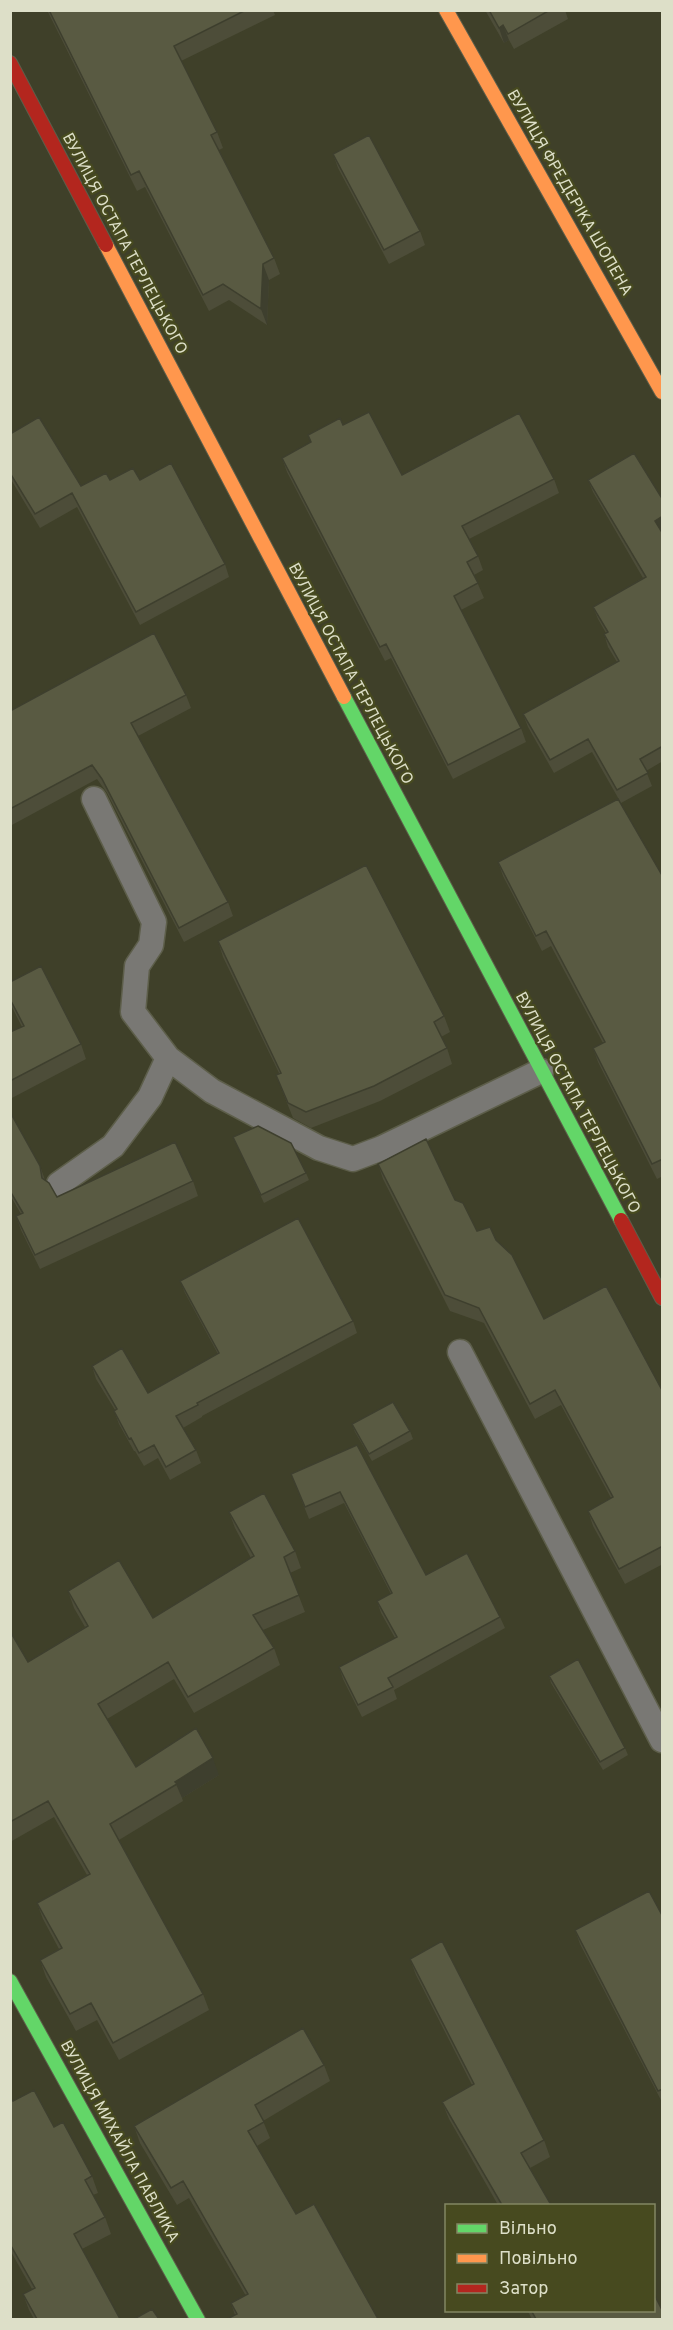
<svg xmlns="http://www.w3.org/2000/svg" width="673" height="2330" font-family="Overpass,sans-serif">
	<style>
		.lines { fill: none; stroke-linecap: round; stroke-linejoin: round }
		.lane-casing { stroke: #5d5e4a; stroke-width: 27 }
		.fast-casing { stroke: #5d5e4a; stroke-width: 16 }
		.slow-casing { stroke: #5d5e4a; stroke-width: 16 }
		.jam-casing { stroke: #5d5e4a; stroke-width: 16 }
		.lane { stroke: #797874; stroke-width: 24 }
		.fast { stroke: #63d668; stroke-width: 14 }
		.slow { stroke: #ff974d; stroke-width: 14 }
		.jam { stroke: #b3261e; stroke-width: 14 }
		.wall { fill: #4d4d39 }
		.shaded-wall { fill: #3e3f2e }
		.building { fill: #595a42; stroke: #3e3f2e; stroke-width: 1.5 }
		.labels { text-anchor: middle; dominant-baseline: central; stroke-width: 4.5; stroke-linejoin: round; paint-order: stroke }
		.street-label { font-size: 16px; fill: #dddfc8; stroke: #474a1f }
	</style>
	<rect width="100%" height="100%" fill="#3f4029"/>
	<g class="lines">
		<defs>
			<path id="lane" d="M94 799 154 922 151 945 137 966 133 1012 168 1058 212 1091 319 1148 353 1159 382 1148 541 1071
				M59 1184 113 1146 150 1097 168 1058
				M460 1352 662 1740"/>
			<path id="fast" d="M344 697 621 1220
				M10 1981 198 2320"/>
			<path id="slow" d="M446 10 662 392
				M106 245 344 697"/>
			<path id="jam" d="M10 63 106 245
				M621 1220 662 1298"/>
		</defs>
		<use href="#lane" class="lane-casing"/>
		<use href="#fast" class="fast-casing"/>
		<use href="#slow" class="slow-casing"/>
		<use href="#jam" class="jam-casing"/>
		<use href="#lane" class="lane"/>
		<use href="#fast" class="fast"/>
		<use href="#slow" class="slow"/>
		<use href="#jam" class="jam"/>
	</g>
	<path class="wall" d="M47 10H273L275 15 181 61 217 132 223 148 219 150 274 258 280 274 269 280 267 325 229 300 209 311 145 187 137 191Z
		M485 10H565L568 19 514 49 509 40 504 43Z
		M333 154 420 231 425 245 389 264 338 168Z
		M343 425 402 475 554 479 559 493 469 539 478 556 483 570 474 575 484 598 461 610 521 728 526 742 453 779 391 658 385 661 287 472 282 458 311 443 308 435Z
		M10 434 81 486 110 480H140L225 564 229 577 140 625 77 507 40 528 10 478Z
		M588 480 663 500V531L661 532 663 534V761L646 771 652 786 621 803 592 752 554 773 528 727 523 714 617 662 608 647 604 634 606 633 598 619 593 607 643 578 593 492Z
		M186 695 191 708 138 736 228 902 233 916 184 942 107 793 97 779 10 826V711Z
		M498 862 663 877V1176L657 1179 598 1062 593 1048 603 1043 551 946 542 951 503 876Z
		M218 941 444 1016 450 1032 441 1037 447 1048 452 1064 380 1101 311 1128 293 1118 276 1075 279 1073 223 957Z
		M10 982 81 1044 86 1059 10 1099V1032L22 1027 10 1003Z
		M10 1112 40 1166 45 1180 57 1197 193 1181 198 1196 40 1269 21 1230 16 1216 21 1214 10 1195Z
		M233 1137 306 1173 309 1180 264 1203Z
		M378 1164 455 1200 477 1231 496 1240 544 1319 663 1392V1564L625 1584 593 1526 588 1511 611 1498 561 1405 535 1419 484 1323 450 1311 383 1179Z
		M180 1281 353 1321 357 1333 202 1416V1417L183 1428 196 1450 201 1463 170 1480 158 1458 144 1466 135 1451H134L119 1424 114 1411 115 1410 96 1379 92 1366 148 1393 218 1354 185 1293Z
		M352 1424 410 1431 413 1439 372 1461 355 1432Z
		M357 1445 426 1575 500 1617 505 1628 394 1690 397 1699 362 1717 343 1679 339 1667 395 1638 381 1613 377 1601 391 1594 344 1503 309 1519 291 1474Z
		M229 1512 295 1551 301 1568 290 1573 305 1612 263 1630 274 1648 280 1665 194 1713 174 1679 107 1719 136 1767 219 1775 182 1798 183 1801 119 1840 203 1994 209 2010 119 2060 97 2020 76 2031 46 1977 40 1960 59 1949 43 1919 37 1903 87 1875 54 1817 10 1842V1631L28 1662 85 1627 74 1608 68 1591 153 1618 251 1558 235 1528Z
		M549 1676 625 1748 628 1755 603 1770 551 1683Z
		M663 1917V2104L580 1944 575 1930Z
		M410 1959 544 2140 550 2157 530 2168 551 2205H498L449 2119 442 2102 472 2085 416 1975Z
		M324 2065 330 2081 263 2121 270 2138 257 2146 296 2214 378 2319 235 2315 231 2303 246 2296 189 2198 177 2205 140 2143 134 2126Z
		M10 2097 13 2101 54 2127 92 2176 98 2193 93 2195 105 2217 111 2234 82 2249 120 2319H34L29 2310 23 2294 32 2289 10 2250Z
		M527 2310H654L663 2319H532Z"/>
	<path class="shaded-wall" d="M503 25 509 40 504 43 499 28Z
		M263 264 269 280 267 325 261 309Z
		M663 516V531L660 533 655 521Z
		M213 1758 219 1775 182 1798 175 1782Z"/>
	<path class="building" d="M49 10H246L174 46 217 132 211 135 274 258 263 264 261 309 223 284 203 295 139 171 131 175Z
		M489 10H550L508 34 503 25 499 28Z
		M369 135 420 231 384 250 333 154Z
		M369 412 402 475 519 413 554 479 462 526 478 556 467 562 478 583 454 596 521 728 448 765 386 644 380 647 282 458 311 442 308 435 340 418 343 425Z
		M39 417 81 486 106 473 110 480 133 468 140 480 171 463 225 564 136 612 72 493 35 514 10 473V434Z
		M634 453 663 500V516L655 521 663 534V746L640 759 648 773 617 790 588 739 550 760 523 714 619 661 604 634 608 632 593 607 646 577 588 480Z
		M154 633 186 695 131 723 228 902 179 928 102 779 92 765 10 809V711Z
		M618 799 663 877V1159L652 1164 593 1048 605 1042 546 931 536 936 498 862Z
		M366 865 444 1016 434 1022 447 1048 374 1086 306 1112 288 1103 276 1075 281 1073 218 941Z
		M41 966 81 1044 10 1081V1032L24 1026 10 999V982Z
		M10 1112 40 1166 42 1178 49 1183 57 1197 175 1142 193 1181 35 1255 16 1216 23 1213 10 1191Z
		M258 1126 291 1143 306 1173 261 1195 233 1137Z
		M426 1139 455 1200 463 1203 477 1231 490 1227 496 1240 512 1255 544 1319 606 1286 663 1392V1546L619 1569 588 1511 613 1497 555 1390 530 1404 479 1308 445 1295 378 1164Z
		M298 1218 353 1321 197 1403 198 1405 176 1416 196 1450 166 1467 154 1445 139 1453 131 1438 129 1439 114 1411 117 1409 92 1366 122 1348 148 1393 219 1353 180 1281Z
		M393 1402 410 1431 369 1454 352 1424Z
		M357 1445 426 1575 467 1553 500 1617 388 1678 393 1687 358 1705 339 1667 397 1637 377 1601 392 1593 340 1492 305 1507 291 1474Z
		M264 1493 295 1551 284 1557 299 1595 253 1615 274 1648 188 1697 168 1662 98 1704 136 1767 196 1728 213 1758 175 1782 177 1784 110 1824 203 1994 113 2043 91 2003 70 2014 40 1960 62 1948 37 1903 90 1874 48 1801 10 1822V1631L28 1662 88 1626 68 1591 119 1560 153 1618 254 1556 229 1512Z
		M578 1659 625 1748 600 1762 549 1676Z
		M649 1891 663 1917V2089L658 2091 575 1930Z
		M442 1941 544 2140 521 2153 551 2205H502L442 2102 474 2084 410 1959Z
		M303 2028 324 2065 255 2105 264 2122 248 2131 296 2214 314 2204 378 2319H227L237 2314 231 2303 248 2294 183 2181 171 2188 134 2126Z
		M34 2090 54 2127 63 2122 92 2176 85 2180 105 2217 74 2234 120 2319H37L23 2294 35 2288 10 2244V2097L13 2101Z
		M654 2294 663 2312V2319H536L531 2310H654Z
		M152 2309 159 2319H134Z"/>
	<g class="labels">
		<g class="street-label">
			<text transform="translate(569 193) rotate(60)">ВУЛИЦЯ ФРЕДЕРІКА ШОПЕНА</text>
			<text transform="translate(124 244) rotate(62)">ВУЛИЦЯ ОСТАПА ТЕРЛЕЦЬКОГО</text>
			<text transform="translate(350 674) rotate(62)">ВУЛИЦЯ ОСТАПА ТЕРЛЕЦЬКОГО</text>
			<text transform="translate(577 1103) rotate(62)">ВУЛИЦЯ ОСТАПА ТЕРЛЕЦЬКОГО</text>
			<text transform="translate(119 2142) rotate(61)">ВУЛИЦЯ МИХАЙЛА ПАВЛИКА</text>
		</g>
	</g>
	<rect width="673" height="2330" fill="none" stroke="#dddfc8" stroke-width="24"/>
	<rect x="445" y="2204" width="210" height="108" fill="#474a1f" stroke="#838663" stroke-width="1.5"/>
	<rect x="457" y="2224" width="30" height="9" fill="#63d668" stroke="#838663" stroke-width="1.5"/>
	<text x="499" y="2234" font-size="18" fill="#dddfc8">Вільно</text>
	<rect x="457" y="2254" width="30" height="9" fill="#ff974d" stroke="#838663" stroke-width="1.5"/>
	<text x="499" y="2264" font-size="18" fill="#dddfc8">Повільно</text>
	<rect x="457" y="2284" width="30" height="9" fill="#b3261e" stroke="#838663" stroke-width="1.5"/>
	<text x="499" y="2294" font-size="18" fill="#dddfc8">Затор</text>
</svg>
